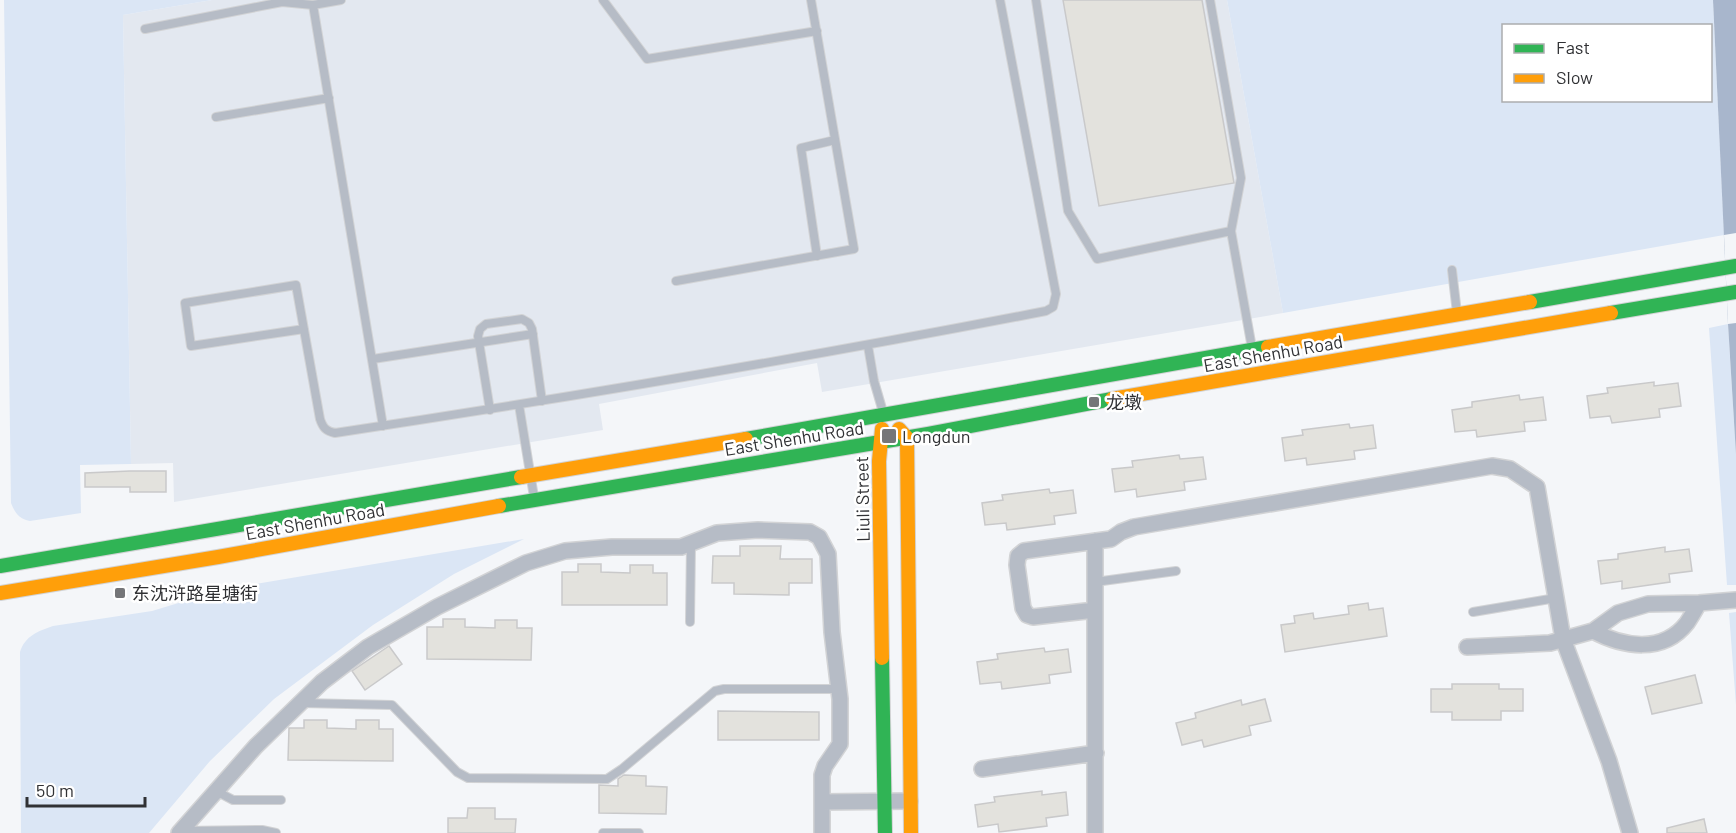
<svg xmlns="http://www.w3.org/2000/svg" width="1736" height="833" font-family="Barlow,'Noto Sans SC',sans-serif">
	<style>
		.built { fill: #e3e8f0 }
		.green { fill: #dbe6f5; fill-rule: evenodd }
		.water { fill: #a8b6cc }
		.pier { fill: #f4f6f9 }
		.building { fill: #e3e2dd; stroke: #c9c9ca; stroke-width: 1.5 }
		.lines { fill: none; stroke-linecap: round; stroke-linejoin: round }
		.lane-casing { stroke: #d2d3d5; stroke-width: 10 }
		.street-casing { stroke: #d2d3d5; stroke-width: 18 }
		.fast-casing { stroke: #d2d3d5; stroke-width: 16 }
		.slow-casing { stroke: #d2d3d5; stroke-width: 16 }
		.lane { stroke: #b6bcc6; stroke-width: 8 }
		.street { stroke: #b6bcc6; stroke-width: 15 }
		.fast { stroke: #30b455; stroke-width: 14 }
		.slow { stroke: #ff9f0a; stroke-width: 14 }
		.poi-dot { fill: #757679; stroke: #fff; stroke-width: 2 }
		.labels { text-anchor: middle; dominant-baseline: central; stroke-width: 5; stroke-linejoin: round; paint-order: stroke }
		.street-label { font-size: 18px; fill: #303134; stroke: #fff }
		.poi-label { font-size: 18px; fill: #303134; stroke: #fff; text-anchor: start }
	</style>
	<rect width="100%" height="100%" fill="#f4f6f9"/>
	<path class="built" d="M212 0H1227L1283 313 822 392 817 363 599 404 603 430 174 502 173 463 131 464 123 15Z"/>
	<path class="green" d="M4 0H212L123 15 131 464 80 465 81 513 30 521C19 519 15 513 11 503Z
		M1227 0H1713L1724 235 1283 313ZM1504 26H1710V100H1504Z
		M1728 324 1736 454V585H1727L1709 328Z
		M524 539 454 574 373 625 274 699 210 761 149 833H21L20 652C25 636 38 631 53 626L152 611 225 589Z
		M1736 612V705L1729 613Z"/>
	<path class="water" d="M1713 0H1736V454L1728 324Z"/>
	<path class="pier" d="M1736 233V323L1728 324 1724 235Z"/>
	<path class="building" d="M1063 0H1202L1234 183 1099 206Z
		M1654 382V386L1678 383 1681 406 1659 409 1660 417 1612 423 1610 416 1590 418 1587 396 1608 393 1607 388Z
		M1519 395 1520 400 1543 397 1546 420 1524 422 1525 431 1477 437 1476 430 1455 432 1452 410 1472 407V402Z
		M1349 424 1350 428 1373 425 1376 448 1354 451 1355 459 1307 465 1306 458 1285 461 1282 438 1303 435 1302 430Z
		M1179 455 1180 459 1203 457 1206 479 1184 482 1185 490 1137 497 1136 489 1115 492 1112 469 1133 467 1132 461Z
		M130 471H166V492H130V487H85V473Z
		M1049 489 1050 493 1073 490 1076 513 1054 516 1055 524 1007 530 1006 523 985 525 982 503 1003 500 1002 495Z
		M740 546H781L780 559H812V583H789V595L734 594V583H712L713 556H740Z
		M1665 547V552L1689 549 1692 571 1669 574 1670 582 1622 589V581L1601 584 1598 561 1618 559V554Z
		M578 564H601V572L630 573V565H653V573H667V605H562V572H578Z
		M1368 603 1369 610 1383 608 1387 636 1285 652 1281 625 1295 623 1294 616 1313 613 1314 619 1349 614 1348 606Z
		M443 619H465V627L495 628V620H517V628H532L531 660 427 659V627H443Z
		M389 646 402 664 365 690 352 671Z
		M1044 648 1045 652 1068 649 1071 672 1049 675 1050 683 1002 689 1001 682 980 684 977 662 998 659 997 654Z
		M1695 675 1702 703 1652 714 1645 687Z
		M1452 684H1499V689H1523V711H1501V720H1452V712H1431V689H1452Z
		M1265 699 1271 721 1249 726 1251 735 1204 747 1202 740 1182 745 1176 723 1196 718 1195 713 1241 700 1242 705Z
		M718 711 819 712V740H718Z
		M304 720H327V728L356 729V720H379V729H393V761L288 760 289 728H304Z
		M624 775 646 776V786L667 787 666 814 599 813V785L618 786V779Z
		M1042 791V795L1066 792 1068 815 1046 818 1047 826 999 832 998 824 978 827 975 805 995 802 994 797Z
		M468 808H495V819H516L515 833H448V818H467Z
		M1704 819 1707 833H1667V828Z"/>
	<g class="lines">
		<defs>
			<path id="lane" d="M603 0 647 59 817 31
				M1036 0 1068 211 1097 259 1231 231
				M1210 0 1241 178 1231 231 1252 348
				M313 5 383 426
				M145 29 282 2 313 5 341 0
				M216 117 329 98
				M817 256 801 148 835 140
				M1452 270 1457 313
				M676 281 854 249 811 0
				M304 329 191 346 185 303 296 285 320 419C323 428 326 431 335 433 573 397 810 357 1046 311L1053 307 1056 294 1000 0
				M868 346 874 381 883 412
				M373 359 533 334
				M519 405 534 497
				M490 410 478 336 480 329 486 324 522 319 529 323 532 329 542 401
				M1095 582 1176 571
				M1473 612 1556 598
				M690 622 691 543
				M302 703 392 705 457 772 468 778 607 779 622 769 715 691 724 689H839
				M216 791 233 800H281
				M182 831 262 830 276 833
				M603 833H639"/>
			<path id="street" d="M1095 541V833
				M1095 610 1033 617 1027 615 1023 608 1017 565 1018 556 1024 551 1111 539 1121 532 1134 527 1492 466 1510 469 1537 487 1563 639 1609 761 1630 833
				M1593 631C1623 647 1663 654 1687 623 1691 617 1695 610 1699 603
				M1467 647 1550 643 1593 631 1618 613 1648 604 1699 603 1736 600
				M982 769 1096 753
				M822 802 910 801
				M179 833 256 746 322 682 368 647 437 607 526 563 565 551 612 547H681L717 533 758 530 810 532 819 537 828 554 832 632 840 699V744L825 766 822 775V833"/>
			<path id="fast" d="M1530 302 1736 266
				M1611 313 1736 292
				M746 439 1268 347
				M499 506 928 434 1112 399
				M0 566 521 477
				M882 658 885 833"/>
			<path id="slow" d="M1268 347 1530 302
				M1112 399 1611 313
				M882 429 879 461 882 658
				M899 429 907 438 911 833
				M521 477 746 439
				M0 593 218 557 499 506"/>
		</defs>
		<use href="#lane" class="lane-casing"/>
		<use href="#street" class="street-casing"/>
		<use href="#fast" class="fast-casing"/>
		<use href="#slow" class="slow-casing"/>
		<use href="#lane" class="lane"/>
		<use href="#street" class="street"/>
		<use href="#fast" class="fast"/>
		<use href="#slow" class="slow"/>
	</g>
	<g class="poi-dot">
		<rect x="1088" y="396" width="12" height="12" rx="3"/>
		<rect x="881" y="428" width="16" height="16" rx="3"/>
		<rect x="114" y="587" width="12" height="12" rx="3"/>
	</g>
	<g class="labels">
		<g class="street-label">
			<text transform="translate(1273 353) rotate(-10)">East Shenhu Road</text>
			<text transform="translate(794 438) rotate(-9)">East Shenhu Road</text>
			<text transform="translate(862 499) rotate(-91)">Liuli Street</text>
			<text transform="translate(315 521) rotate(-10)">East Shenhu Road</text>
		</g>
		<g class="poi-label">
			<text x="1106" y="402">龙墩</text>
			<text x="902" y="436">Longdun</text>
			<text x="132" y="593">东沈浒路星塘街</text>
		</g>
	</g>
	<rect x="1502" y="24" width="210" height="78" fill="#ffffff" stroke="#acadae" stroke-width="1.5"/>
	<rect x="1514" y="44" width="30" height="9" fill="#30b455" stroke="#acadae" stroke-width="1.5"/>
	<text x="1556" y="54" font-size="18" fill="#303134">Fast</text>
	<rect x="1514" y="74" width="30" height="9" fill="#ff9f0a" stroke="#acadae" stroke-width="1.5"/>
	<text x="1556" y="84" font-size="18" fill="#303134">Slow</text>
	<path d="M27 797v9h118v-9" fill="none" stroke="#303134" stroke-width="3"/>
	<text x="36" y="797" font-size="18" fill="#303134" stroke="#ffffff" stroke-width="4.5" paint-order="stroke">50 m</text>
</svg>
